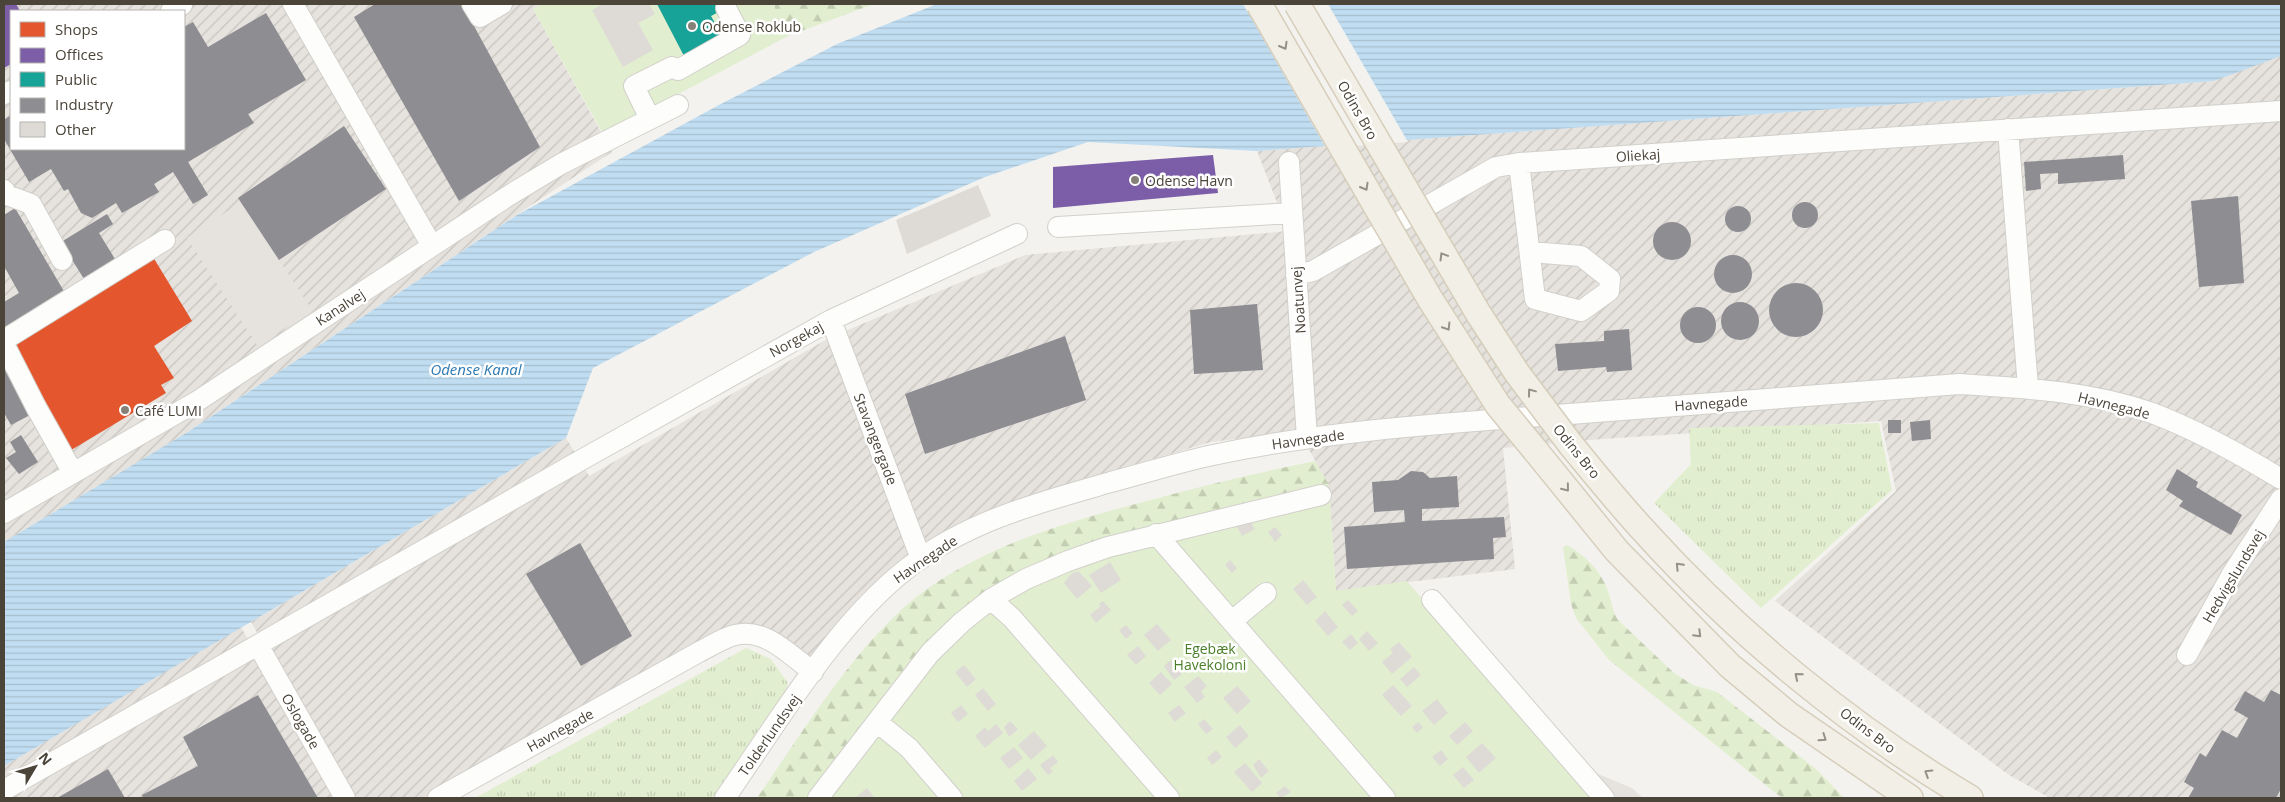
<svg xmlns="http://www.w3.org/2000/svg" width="2285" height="802" font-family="'Open Sans',sans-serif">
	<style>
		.industrial { fill: url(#industrial-furrows); fill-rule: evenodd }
		.grass { fill: url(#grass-tufts) }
		.forest { fill: url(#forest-firs) }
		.garden { fill: #e1eecf }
		.parking { fill: #e6e3df }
		.water { fill: url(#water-rules) }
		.pier { fill: #f4f2ee }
		.shops { fill: #e4572e }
		.offices { fill: #7b5ea7 }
		.public { fill: #17a398 }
		.industry { fill: #8d8d92 }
		.building { fill: #dedbd6 }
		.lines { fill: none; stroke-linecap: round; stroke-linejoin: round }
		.minor-casing { stroke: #d2d0cb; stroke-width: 22 }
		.major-casing { stroke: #d6cebb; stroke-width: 28 }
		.minor { stroke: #fdfdfc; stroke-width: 20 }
		.major { stroke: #f2efe6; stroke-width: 25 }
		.major-bridge-casing { stroke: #d6cebb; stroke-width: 28; stroke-linecap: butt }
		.major-bridge { stroke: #f2efe6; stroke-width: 25 }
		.oneway { stroke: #969187 }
		.poi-dot { fill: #868178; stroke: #fff; stroke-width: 2 }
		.labels { text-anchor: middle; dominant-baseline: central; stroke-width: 5; stroke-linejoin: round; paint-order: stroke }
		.poi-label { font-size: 14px; fill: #4b4439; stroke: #fff; text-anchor: start }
		.street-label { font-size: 14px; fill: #4b4439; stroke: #fff }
		.park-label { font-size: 14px; fill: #4a7f2a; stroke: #fff }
		.water-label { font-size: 15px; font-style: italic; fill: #2e7ab2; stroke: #fff }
	</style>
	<defs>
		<pattern id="industrial-furrows" width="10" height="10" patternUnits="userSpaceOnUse" patternTransform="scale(1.25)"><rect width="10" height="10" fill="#e6e2de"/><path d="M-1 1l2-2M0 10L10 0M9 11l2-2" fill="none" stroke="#c7c3bf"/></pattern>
		<pattern id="grass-tufts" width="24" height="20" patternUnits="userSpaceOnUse" patternTransform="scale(1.25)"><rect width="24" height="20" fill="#e1eecf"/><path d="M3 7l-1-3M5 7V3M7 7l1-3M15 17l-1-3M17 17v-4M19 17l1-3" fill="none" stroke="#c3cdb2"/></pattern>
		<pattern id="forest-firs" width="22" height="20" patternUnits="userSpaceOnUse" patternTransform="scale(1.25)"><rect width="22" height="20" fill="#e1eecf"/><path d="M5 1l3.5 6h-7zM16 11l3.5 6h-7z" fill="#c3cdb2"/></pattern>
		<pattern id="water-rules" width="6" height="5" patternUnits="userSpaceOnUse" patternTransform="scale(1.25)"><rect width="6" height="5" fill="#c0ddf1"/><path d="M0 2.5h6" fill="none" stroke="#a6bfcf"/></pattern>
	</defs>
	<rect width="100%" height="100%" fill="#f4f2ee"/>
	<path class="industrial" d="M4 4H542L533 9 612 152 186 433 4 542ZM11 11H184V149H11Z
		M2278 56H2281V798H2050L2009 775 1775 601 1896 491 1881 421 1602 439 1503 448 1515 569 1336 591 1329 486 1299 431 1211 442 1021 498 928 545 861 595 812 659 768 630 707 638 424 798H351L251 622 566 438 589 476 829 338 1025 255 1288 231 1257 151 2214 81Z
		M241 627 339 798H4V766Z"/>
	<path class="grass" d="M1879 423 1892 490 1761 608 1654 503 1691 464 1689 428Z
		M746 648 771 659 788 683 784 697 712 798H475Z"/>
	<path class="forest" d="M775 4H874L788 36C781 27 773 16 775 4Z
		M1315 461 1329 485 1262 498 1126 533 824 778 806 798H757C801 735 842 666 898 613 963 552 1059 524 1143 502 1200 486 1257 473 1315 461Z
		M1567 545C1586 556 1601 571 1608 591 1612 602 1612 611 1618 620L1674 673 1693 685 1717 692 1816 769 1844 798H1782L1609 660 1576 618 1571 604 1563 547Z"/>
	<path class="garden" d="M542 4H775C773 16 781 27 788 36L603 134 533 9Z
		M1329 485 1336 591 1407 581 1594 798H806L953 624 1126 533 1262 498Z"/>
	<path class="parking" d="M241 202 312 310 258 346 187 238Z
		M1591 771 1632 788 1643 798H1599Z"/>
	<path class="water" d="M937 4H2281V56L2214 81 1257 151 1088 142 985 177 814 252 593 368 566 438 4 766V542L186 433 517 215 717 106 837 44Z"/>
	<path class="pier" d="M1243 4H1328L1408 142 1326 148Z"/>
	<path class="shops" d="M153 257 192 321 154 346 174 378 161 385 166 393 68 452 40 406 46 403 12 343Z"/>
	<path class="offices" d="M4 4H16L20 11H11V64L4 68Z
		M1213 155 1218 193 1053 208V167Z"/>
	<path class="public" d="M657 4H734L711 16 722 36 684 56Z"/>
	<path class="industry" d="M375 4H462L540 147 459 201 354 17Z
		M266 13 306 80 248 114 254 123 188 162 208 195 193 204 173 172 154 184 159 192 122 213 116 203 92 218 81 213 68 189 64 191 51 169 29 182 4 139V120L11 115V149H184V27L193 22 208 47Z
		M344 126 386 189 279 260 238 198Z
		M2123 155 2125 179 2058 184V173L2040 174 2041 189 2026 191 2024 162Z
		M2238 196 2244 283 2199 287 2191 201Z
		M1792 215a13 13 0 1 1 26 0a13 13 0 1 1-26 0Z
		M1725 219a13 13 0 1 1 26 0a13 13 0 1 1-26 0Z
		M15 208 65 293 4 334V302L19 293 4 266V215Z
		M107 214 113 224 99 233 115 259 84 279 61 242Z
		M1653 241a19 19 0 1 1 38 0a19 19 0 1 1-38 0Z
		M1714 274a19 19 0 1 1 38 0a19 19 0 1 1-38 0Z
		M1769 310a27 27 0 1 1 54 0a27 27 0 1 1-54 0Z
		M1721 321a19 19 0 1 1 38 0a19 19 0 1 1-38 0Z
		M1257 304 1263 370 1194 374 1190 310Z
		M1680 325a18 18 0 1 1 36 0a18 18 0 1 1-36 0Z
		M1629 329 1632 370 1607 372 1606 367 1558 371 1555 344 1604 341V331Z
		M1065 336 1086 400 925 454 905 394Z
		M4 361 34 413 11 425 4 413Z
		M1888 420H1901V433H1888Z
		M1930 420 1931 439 1912 441 1910 422Z
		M21 435 38 462 19 474 6 458 16 452 10 442Z
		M2177 469 2198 482 2196 487 2242 515 2231 535 2179 506 2183 501 2166 490Z
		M1411 471 1423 472 1430 478 1457 476 1459 507 1422 509V521L1504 517 1506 537 1493 538 1494 559 1347 569 1344 527 1405 522 1404 510 1374 512 1372 482 1398 480Z
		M580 543 632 636 581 666 526 574Z
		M2271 690 2281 695V789L2276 798H2188L2194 788 2184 782 2200 753 2206 757 2222 730 2237 738 2248 718 2234 710 2245 691 2264 702Z
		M258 695 318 798H143L142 795 198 766 183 737Z
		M108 769 125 798H57Z"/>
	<path class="building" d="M603 4H649L655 14 638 23 653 50 623 67 592 10Z
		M978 185 991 216 907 254 896 220Z
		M1247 516 1255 529 1242 536 1235 523Z
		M1275 527 1282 535 1275 542 1268 532Z
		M1230 560 1237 568 1232 573 1225 565Z
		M1110 562 1121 580 1101 593 1089 575Z
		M1078 571 1092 586 1077 599 1064 583 1071 574Z
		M1303 580 1317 597 1307 605 1293 589Z
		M1348 600 1358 611 1352 616 1342 605Z
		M1103 601 1111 610 1096 623 1090 615 1101 606 1099 604Z
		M1325 611 1338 627 1328 636 1315 621Z
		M1157 624 1171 640 1158 651 1144 635Z
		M1126 625 1133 633 1126 639 1119 630Z
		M1367 631 1378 643 1369 651 1359 639Z
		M1351 634 1358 643 1350 650 1342 642Z
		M1399 642 1412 657 1392 674 1382 662 1393 653 1390 649Z
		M1138 646 1146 656 1136 665 1127 655Z
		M1171 660 1182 674 1174 680 1164 666Z
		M964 665 976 679 967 687 955 672Z
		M1414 667 1421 675 1407 687 1400 679Z
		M1161 672 1172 684 1160 695 1149 683Z
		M1198 676 1207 686 1201 691 1205 697 1197 703 1184 687Z
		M1393 685 1412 706 1401 716 1382 695Z
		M1237 686 1251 701 1237 714 1223 698Z
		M983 688 996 704 988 711 975 695Z
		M1437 699 1448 713 1434 725 1422 711Z
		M961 705 968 714 958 722 951 713Z
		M1179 705 1186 713 1175 722 1168 713Z
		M1204 719 1213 729 1206 734 1198 724Z
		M1010 721 1018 729 1009 737 1004 727Z
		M1418 722 1423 727 1417 733 1412 727Z
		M1465 722 1473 731 1457 745 1449 736Z
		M996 724 1003 733 985 748 975 736 985 727 988 731Z
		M1240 725 1249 736 1235 748 1226 737Z
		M1034 731 1047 746 1031 760 1018 745Z
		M1482 743 1496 758 1479 773 1466 757Z
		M1014 747 1023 758 1009 769 1000 758Z
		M1216 750 1222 757 1212 765 1207 758Z
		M1441 750 1448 759 1440 766 1432 757Z
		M1053 755 1058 762 1050 768 1053 772 1048 775 1040 765Z
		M1259 759 1269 771 1261 778 1253 765Z
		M1245 763 1262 783 1252 792 1234 772Z
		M1463 767 1474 780 1464 788 1453 775Z
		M1028 768 1037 779 1022 791 1014 781Z
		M1285 786 1291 792 1281 798 1276 793Z
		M867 788 874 797 873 798H855Z"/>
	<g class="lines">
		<defs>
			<path id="minor" d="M293 4 432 246
				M472 4 480 17 502 4
				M171 11 182 5
				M4 94 11 91
				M650 119 634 86 672 67 678 70 740 35 726 8
				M2008 129 2028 388
				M1289 162 1307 438
				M1519 163 1535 299 1581 311 1609 291 1610 279 1581 256 1530 252
				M4 190 7 195 31 204 62 260
				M1058 227 1292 213
				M1296 275 1313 271 1496 167 1519 163 2281 111
				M831 320 921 559
				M4 340 165 240
				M4 344 36 407 73 473
				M4 513 196 402 508 196 561 164 678 105
				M1156 534 1385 798
				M991 599 1012 618 1169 798
				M1432 600 1604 798
				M1232 621 1266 593
				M258 645 345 798
				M2187 655 2232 574 2281 499
				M877 722 909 748 952 798
				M4 790 583 459 831 320 1017 234
				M438 798 699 652C711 646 723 638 735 635 765 627 791 656 813 672
				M725 798C778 722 836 623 909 567 967 521 1041 502 1111 482 1146 473 1182 461 1218 454 1341 428 1469 422 1595 412 1716 403 1838 394 1959 384 2024 388 2090 391 2152 413 2197 430 2240 454 2281 479
				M818 798 930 653 962 622 991 599 1026 579 1068 561 1108 547 1321 495"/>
			<path id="major" d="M1571 445C1595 474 1619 504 1645 532 1737 634 1852 728 1970 798
				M1535 450 1617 551 1730 666 1789 715 1910 798"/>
		</defs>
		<use href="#minor" class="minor-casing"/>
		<use href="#major" class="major-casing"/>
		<use href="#minor" class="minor"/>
		<use href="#major" class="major"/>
		<defs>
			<path id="major-bridge" d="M1259 4 1430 299 1498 405 1535 450
				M1297 4 1478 313 1517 373 1571 445"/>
		</defs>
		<use href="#major-bridge" class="major-bridge-casing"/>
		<use href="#major-bridge" class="major-bridge"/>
	</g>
	<defs><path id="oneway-chevron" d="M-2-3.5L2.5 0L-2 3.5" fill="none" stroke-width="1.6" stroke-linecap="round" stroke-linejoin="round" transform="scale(1.25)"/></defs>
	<g class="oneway">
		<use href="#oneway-chevron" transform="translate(1284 46) rotate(60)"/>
		<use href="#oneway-chevron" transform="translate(1365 187) rotate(60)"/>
		<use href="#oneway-chevron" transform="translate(1443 256) rotate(-121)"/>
		<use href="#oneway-chevron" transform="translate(1447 327) rotate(58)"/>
		<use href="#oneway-chevron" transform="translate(1531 392) rotate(-127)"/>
		<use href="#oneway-chevron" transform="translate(1566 488) rotate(51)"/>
		<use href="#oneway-chevron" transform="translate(1679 566) rotate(-134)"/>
		<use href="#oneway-chevron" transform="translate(1698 634) rotate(45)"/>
		<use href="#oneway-chevron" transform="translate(1798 676) rotate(-140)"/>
		<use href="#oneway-chevron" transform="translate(1823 738) rotate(35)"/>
		<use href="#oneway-chevron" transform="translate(1928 773) rotate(-148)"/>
	</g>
	<g class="poi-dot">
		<circle cx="692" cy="26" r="5"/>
		<circle cx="1135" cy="180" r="5"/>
		<circle cx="125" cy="410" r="5"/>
	</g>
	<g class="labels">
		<g class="poi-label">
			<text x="702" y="26">Odense Roklub</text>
			<text x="1145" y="180">Odense Havn</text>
			<text x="135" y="410">Café LUMI</text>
		</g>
		<g class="street-label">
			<text transform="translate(1358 110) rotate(60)">Odins Bro</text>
			<text transform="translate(1638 155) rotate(-4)">Oliekaj</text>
			<text transform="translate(1298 300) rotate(-94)">Noatunvej</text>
			<text transform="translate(340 307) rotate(-33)">Kanalvej</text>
			<text transform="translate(796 339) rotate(-29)">Norgekaj</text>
			<text transform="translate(1711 403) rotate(-4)">Havnegade</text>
			<text transform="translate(2114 405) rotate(14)">Havnegade</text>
			<text transform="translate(876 439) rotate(69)">Stavangergade</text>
			<text transform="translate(1308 439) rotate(-8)">Havnegade</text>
			<text transform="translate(1577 451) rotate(51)">Odins Bro</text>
			<text transform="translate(925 559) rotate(-34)">Havnegade</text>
			<text transform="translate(2233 576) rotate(-59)">Hedvigslundsvej</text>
			<text transform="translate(301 721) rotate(60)">Oslogade</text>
			<text transform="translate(560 730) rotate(-29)">Havnegade</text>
			<text transform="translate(1868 730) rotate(37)">Odins Bro</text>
			<text transform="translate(769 735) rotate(-55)">Tolderlundsvej</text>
		</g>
		<g class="park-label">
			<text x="1210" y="648">Egebæk<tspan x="1210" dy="16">Havekoloni</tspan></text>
		</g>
		<g class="water-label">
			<text x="476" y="369">Odense Kanal</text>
		</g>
	</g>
	<rect width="2285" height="802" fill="none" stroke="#4b4439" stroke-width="10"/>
	<rect x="10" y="10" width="175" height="140" fill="#ffffff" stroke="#b7b4b0"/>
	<rect x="20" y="22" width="25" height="15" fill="#e4572e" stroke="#b7b4b0"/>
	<text x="55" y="35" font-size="15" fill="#4b4439">Shops</text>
	<rect x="20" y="48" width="25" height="15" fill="#7b5ea7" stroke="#b7b4b0"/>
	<text x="55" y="60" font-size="15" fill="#4b4439">Offices</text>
	<rect x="20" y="72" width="25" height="15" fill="#17a398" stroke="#b7b4b0"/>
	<text x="55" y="85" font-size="15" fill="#4b4439">Public</text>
	<rect x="20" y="98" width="25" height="15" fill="#8d8d92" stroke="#b7b4b0"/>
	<text x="55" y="110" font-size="15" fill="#4b4439">Industry</text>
	<rect x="20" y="122" width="25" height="15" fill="#dedbd6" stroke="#b7b4b0"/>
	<text x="55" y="135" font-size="15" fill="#4b4439">Other</text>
	<g transform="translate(35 767) rotate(52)" stroke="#ffffff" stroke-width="4" paint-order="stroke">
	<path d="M0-4L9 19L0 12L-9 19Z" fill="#4b4439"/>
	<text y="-8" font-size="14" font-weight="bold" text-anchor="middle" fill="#4b4439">N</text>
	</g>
</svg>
